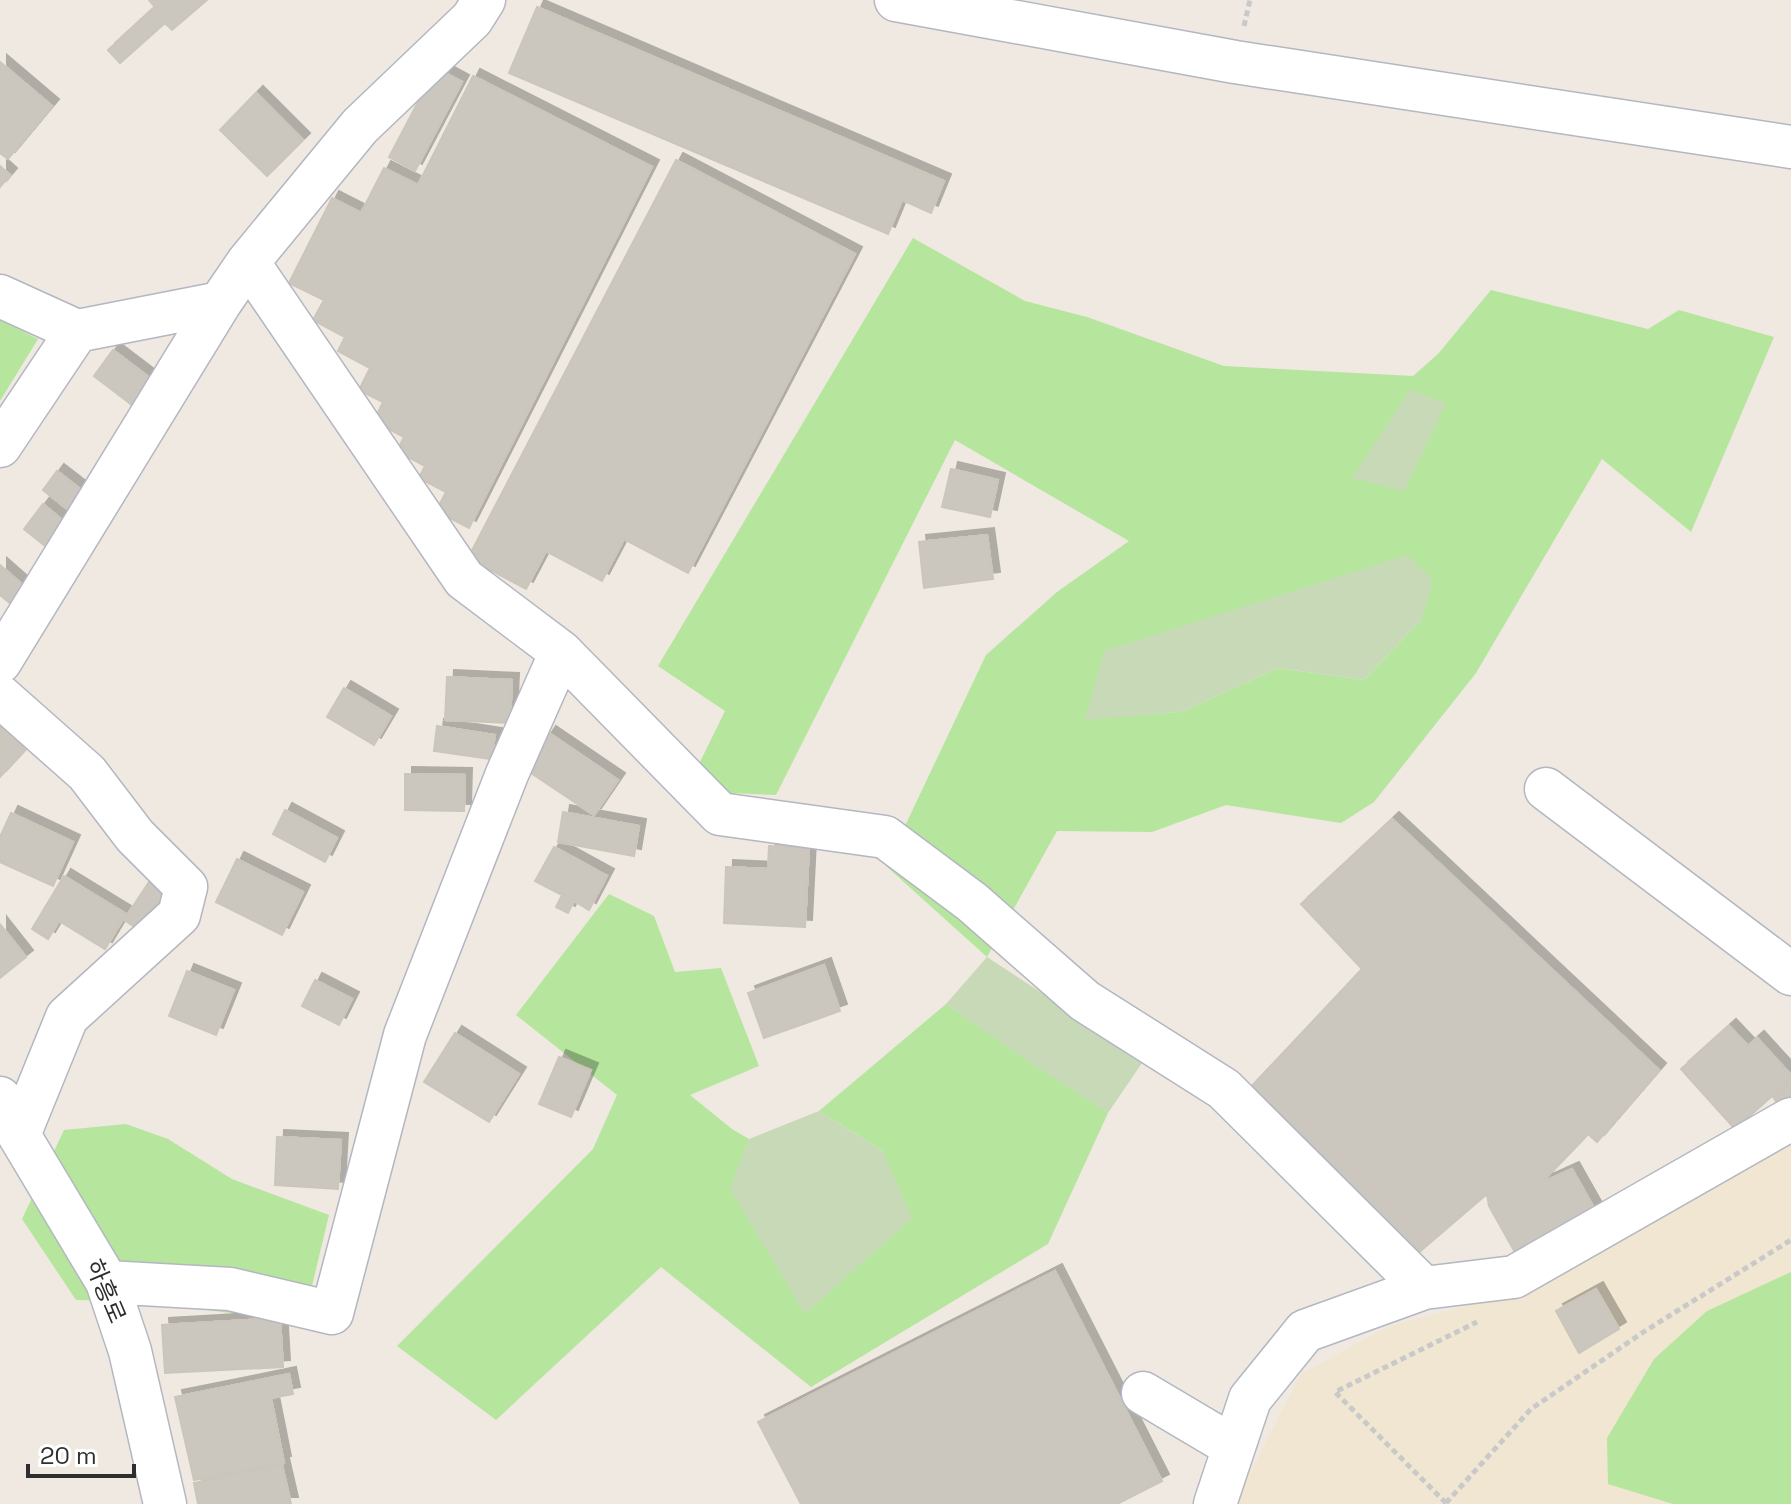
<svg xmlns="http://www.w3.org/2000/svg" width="1791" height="1504" font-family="'Space Grotesk','Noto Sans KR',sans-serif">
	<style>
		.education { fill: #f0e6d1 }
		.green { fill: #b6e59e; fill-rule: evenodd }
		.cemetery { fill: #c8d9b8 }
		.building { fill: #cbc7bf; stroke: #cbc5ba; stroke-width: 2; filter: url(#shadow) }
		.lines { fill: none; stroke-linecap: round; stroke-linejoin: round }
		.minor-casing { stroke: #b4b7c1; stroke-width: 45 }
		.path { stroke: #c9c9c9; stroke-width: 5; stroke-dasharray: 6 4; stroke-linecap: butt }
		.minor { stroke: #fff; stroke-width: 42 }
		.labels { text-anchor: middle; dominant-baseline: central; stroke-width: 6; stroke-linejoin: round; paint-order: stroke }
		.street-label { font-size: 24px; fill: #2e2e2e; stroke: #fff }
	</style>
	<defs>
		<filter id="shadow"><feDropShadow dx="7" dy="-7" stdDeviation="0" flood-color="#0004"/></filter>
	</defs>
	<rect width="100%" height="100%" fill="#efe9e1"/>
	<path class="education" d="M1791 1135V1504H1234L1301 1374 1390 1326 1493 1299Z"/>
	<path class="green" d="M913 238 1025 301 1087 317 1224 366 1413 376 1438 354 1491 290 1648 329 1679 310 1774 337 1691 532 1602 459 1476 673 1374 802 1341 823 1226 805 1152 832 1057 831 987 957 886 866 986 655 1057 592 1129 541 955 440 776 795 730 793 698 766 725 711 658 666ZM1422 619 1364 680 1278 668 1181 712 1085 719Z
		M0 320 38 339 0 401Z
		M609 894 654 916 675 972 721 968 759 1066 690 1095 732 1129 749 1139 731 1189 883 1151 819 1111 946 1004 1108 1113 1048 1244 811 1387 661 1267 496 1420 397 1346 593 1149 617 1095 516 1015Z
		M126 1124 168 1139 232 1179 329 1215 303 1323 141 1301 76 1300 22 1219 64 1130Z
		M1791 1272V1504H1673L1608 1484 1607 1438 1654 1359 1707 1311Z"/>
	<path class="cemetery" d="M1410 390 1446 403 1404 491 1352 478Z
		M1407 555 1433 580 1422 619 1364 680 1278 668 1181 712 1085 720 1104 651Z
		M987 957 1144 1060 1108 1113 1019 1055 946 1004Z
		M819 1111 883 1151 912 1218 805 1314 730 1189 749 1139Z"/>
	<path class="building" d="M149 0H207L172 30 165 23 120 63 108 50 155 7Z
		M537 7 944 181 931 213 902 200 888 234 509 73Z
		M0 62 52 106 8 159 0 153Z
		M436 68 462 82 415 171 389 157Z
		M473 76 652 167 469 528 436 511 446 492 419 478 425 466 397 451 404 437 374 421 383 402 359 390 370 368 338 351 345 337 313 320 324 300 289 283 332 198 361 213 384 168 418 185Z
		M256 93 303 140 267 176 220 130Z
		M676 160 855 254 688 573 624 539 602 581 546 551 526 589 468 558Z
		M0 166 10 175 0 187Z
		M113 350 155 382 136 408 94 376Z
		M951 469 998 480 990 517 942 507Z
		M57 471 84 492 70 511 43 490Z
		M43 504 68 525 49 549 24 529Z
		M987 535 993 579 924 588 919 542Z
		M0 565 24 586 10 603 0 595Z
		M447 677 512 680 510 723 445 720Z
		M344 688 391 716 374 745 327 717Z
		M0 708 35 739 0 777Z
		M437 726 495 735 491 759 434 751Z
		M549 733 618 780 594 815 525 769Z
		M405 774 465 775 464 811 405 810Z
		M285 810 337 838 325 862 273 834Z
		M563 812 639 826 634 856 558 842Z
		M11 813 73 842 53 886 0 862V837Z
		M1392 819 1659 1070 1597 1142 1588 1134 1541 1183 1572 1169 1598 1215 1517 1256 1489 1206 1487 1194 1416 1255 1249 1089 1362 969 1301 904Z
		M769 846 809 848 805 927 724 923 726 867 768 869Z
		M554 847 607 876 589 910 574 901 568 913 556 907 562 895 535 881Z
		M237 859 303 892 282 935 216 902Z
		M64 876 126 914 105 949 59 921 48 939 32 929Z
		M153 876 173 890 144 933 124 920Z
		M0 924 26 957 0 978Z
		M824 965 840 1011 764 1038 748 993Z
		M187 971 234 990 216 1035 169 1016Z
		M315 980 352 999 339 1025 302 1006Z
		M1729 1026 1748 1046 1757 1038 1791 1075V1079L1735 1129 1681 1069Z
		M455 1033 519 1074 489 1122 424 1082Z
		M559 1057 591 1070 571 1117 539 1104Z
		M1791 1083V1103L1782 1110 1773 1097Z
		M277 1137 341 1140 338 1189 275 1185Z
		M1055 1271 1162 1481 1117 1504H801L758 1422Z
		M1596 1289 1619 1329 1579 1353 1556 1311Z
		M280 1318 283 1367 165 1373 162 1325Z
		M289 1374 293 1394 271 1398 284 1463 194 1480 175 1397Z
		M282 1465 291 1504H198L194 1483Z"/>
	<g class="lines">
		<defs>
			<path id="minor" d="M896 0 1235 62 1791 147
				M0 296 77 331 220 303 248 262 360 126 472 19 484 0
				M0 446 77 331
				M561 652 720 814 885 837 972 902 1085 1001 1224 1089 1424 1288
				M0 662 220 303
				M0 696 87 773 135 836 186 887 179 915 67 1017 19 1135
				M1546 789 1791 974
				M0 1098 19 1135 107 1282 130 1351 165 1504
				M107 1282 230 1289 332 1313 405 1035 507 774 561 652 464 579 248 262
				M1143 1393 1234 1447
				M1215 1504 1250 1399 1305 1331 1424 1288 1514 1277 1791 1119"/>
		</defs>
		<use href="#minor" class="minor-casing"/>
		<path class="path" d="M1244 26 1250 0
			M1446 1503 1335 1392 1477 1322
			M1446 1503 1531 1409 1645 1331 1791 1240"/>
		<use href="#minor" class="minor"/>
	</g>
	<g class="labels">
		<g class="street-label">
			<text transform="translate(106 1291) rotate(67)">하흥로</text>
		</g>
	</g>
	<path d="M28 1464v12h106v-12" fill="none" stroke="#2e2e2e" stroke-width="4"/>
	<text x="40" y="1464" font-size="24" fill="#2e2e2e" stroke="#ffffff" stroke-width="6" paint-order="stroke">20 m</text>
</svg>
